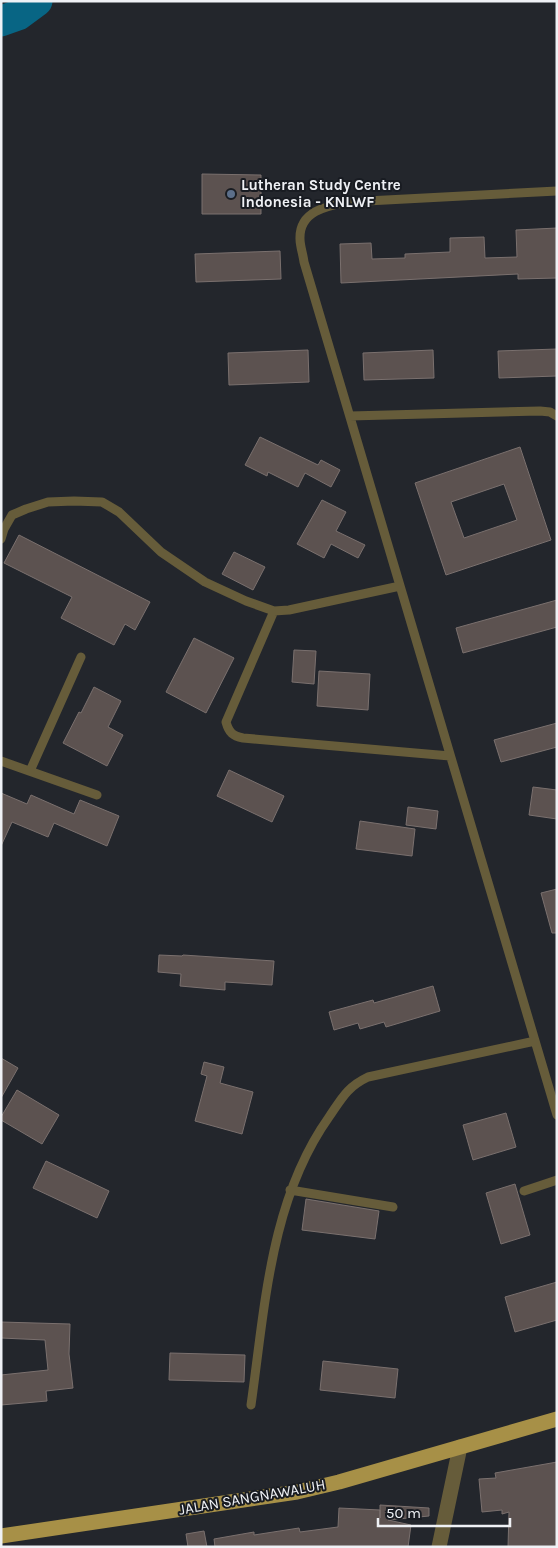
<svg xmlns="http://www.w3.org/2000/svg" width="558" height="1548" font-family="Karla,sans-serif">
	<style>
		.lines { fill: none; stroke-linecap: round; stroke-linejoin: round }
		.river { stroke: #086584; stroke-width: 31 }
		.building { fill: #5c5250; stroke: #7a706e; fill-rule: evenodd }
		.lane { stroke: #665c3a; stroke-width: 9 }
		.street { stroke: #665c3a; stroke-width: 15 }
		.primary { stroke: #a79047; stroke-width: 15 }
		.service-dot { fill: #5c6f8a; stroke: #191c22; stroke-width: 2 }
		.labels { text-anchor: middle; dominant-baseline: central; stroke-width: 4; stroke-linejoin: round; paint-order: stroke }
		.poi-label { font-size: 15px; font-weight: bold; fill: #eff1f5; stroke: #191c22; text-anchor: start }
		.street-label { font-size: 15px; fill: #eff1f5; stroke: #191c22 }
	</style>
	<rect width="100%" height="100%" fill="#23262c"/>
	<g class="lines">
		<path class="river" d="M1 21 18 15 37 1"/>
	</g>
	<path class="building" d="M202 174 261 175V214H202Z
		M557 228V278L518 279V274L341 283 340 244 371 243 372 259 405 258V254L450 252V238L484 237 485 258 517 257 516 230Z
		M280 251 281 279 196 282 195 254Z
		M557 349V376L499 378 498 351Z
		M308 350 309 382 229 385 228 353Z
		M433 350 434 378 364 380 363 353Z
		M260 437 318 465 321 460 340 470 331 487 305 473 298 487 268 472 267 476 245 465Z
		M520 447 551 540 446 575 415 483ZM504 484 517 520 464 538 451 502Z
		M322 500 346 512 336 531 365 545 358 558 331 544 324 558 297 544Z
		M19 535 150 602 135 630 125 624 114 645 61 618 72 597 4 563Z
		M234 552 265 567 253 590 222 574Z
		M557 600V627L463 653 456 628Z
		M194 638 234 658 206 713 166 692Z
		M294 650 316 651 314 684 292 682Z
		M319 671 370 674 368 710 317 706Z
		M94 687 121 701 108 727 123 735 107 766 63 743 79 712 81 713Z
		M557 723V747L501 762 494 740Z
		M229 770 284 796 272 822 217 796Z
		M533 787 557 790V819L529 815Z
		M1 793 27 804 31 795 74 814 80 800 119 816 107 846 54 823 48 837 12 822 1 846Z
		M408 807 438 811 436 829 406 825Z
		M360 821 415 829 412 856 356 849Z
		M557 889V933H552L541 893Z
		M159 955 182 956 183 955 274 961 272 985 225 982V990L180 986 181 974 158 972Z
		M433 986 440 1011 386 1027 384 1022 360 1029 358 1023 334 1030 329 1012 373 1000 374 1003Z
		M1 1058 18 1068 1 1098Z
		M204 1062 224 1067 220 1083 253 1092 242 1134 195 1121 207 1076 201 1074Z
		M17 1090 59 1115 42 1144 1 1120V1117Z
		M506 1113 516 1147 473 1160 463 1125Z
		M46 1161 109 1191 97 1218 33 1188Z
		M515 1184 530 1235 501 1244 486 1193Z
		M306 1199 379 1211 375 1239 302 1230Z
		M557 1282V1320L515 1332 505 1297Z
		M1 1322 70 1324 69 1354 73 1388 46 1391 47 1401 1 1405V1375L48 1370 45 1340 1 1338Z
		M170 1353 245 1355 244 1382 169 1380Z
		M323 1361 398 1369 395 1398 320 1390Z
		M557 1462V1547H508L509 1512 502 1514V1510L482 1512 479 1479 496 1478 495 1473Z
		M380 1505 429 1508V1516L388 1520 411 1525 408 1547H215L214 1539 254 1532V1535L299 1528 300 1532 338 1527 339 1508 380 1510V1518Z
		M204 1531 207 1547H188L186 1534Z"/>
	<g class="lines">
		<path class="lane" d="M557 191 348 202C327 206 299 211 300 239 300 246 303 254 304 262L557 1115
			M350 416 540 411 550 412 557 416
			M1 539 4 529 12 515 26 509 48 502 74 501 102 502 119 512 161 552 205 582 246 601 274 611 289 610 400 586
			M274 611 226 722C229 733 233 736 243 738L450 756
			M1 761 97 795
			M30 771 81 657
			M290 1190 393 1207
			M524 1191 557 1180
			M251 1405C265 1307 270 1200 329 1117 342 1098 347 1087 368 1077L535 1041"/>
		<path class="street" d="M439 1547 460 1447"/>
		<path class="primary" d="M1 1536 297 1492 339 1482 557 1419"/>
	</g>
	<circle class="service-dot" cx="231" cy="194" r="5"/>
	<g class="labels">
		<g class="poi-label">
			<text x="241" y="185">Lutheran Study Centre<tspan x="241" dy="17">Indonesia - KNLWF</tspan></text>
		</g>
		<g class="street-label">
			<text transform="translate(252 1497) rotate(-10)">JALAN SANGNAWALUH</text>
		</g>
	</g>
	<rect width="558" height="1548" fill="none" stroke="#eff1f5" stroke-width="5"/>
	<path d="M378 1518v8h132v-8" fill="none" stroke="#eff1f5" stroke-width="2.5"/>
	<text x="386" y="1518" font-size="15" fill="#eff1f5" stroke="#191c22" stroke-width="4" paint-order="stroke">50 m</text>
</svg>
